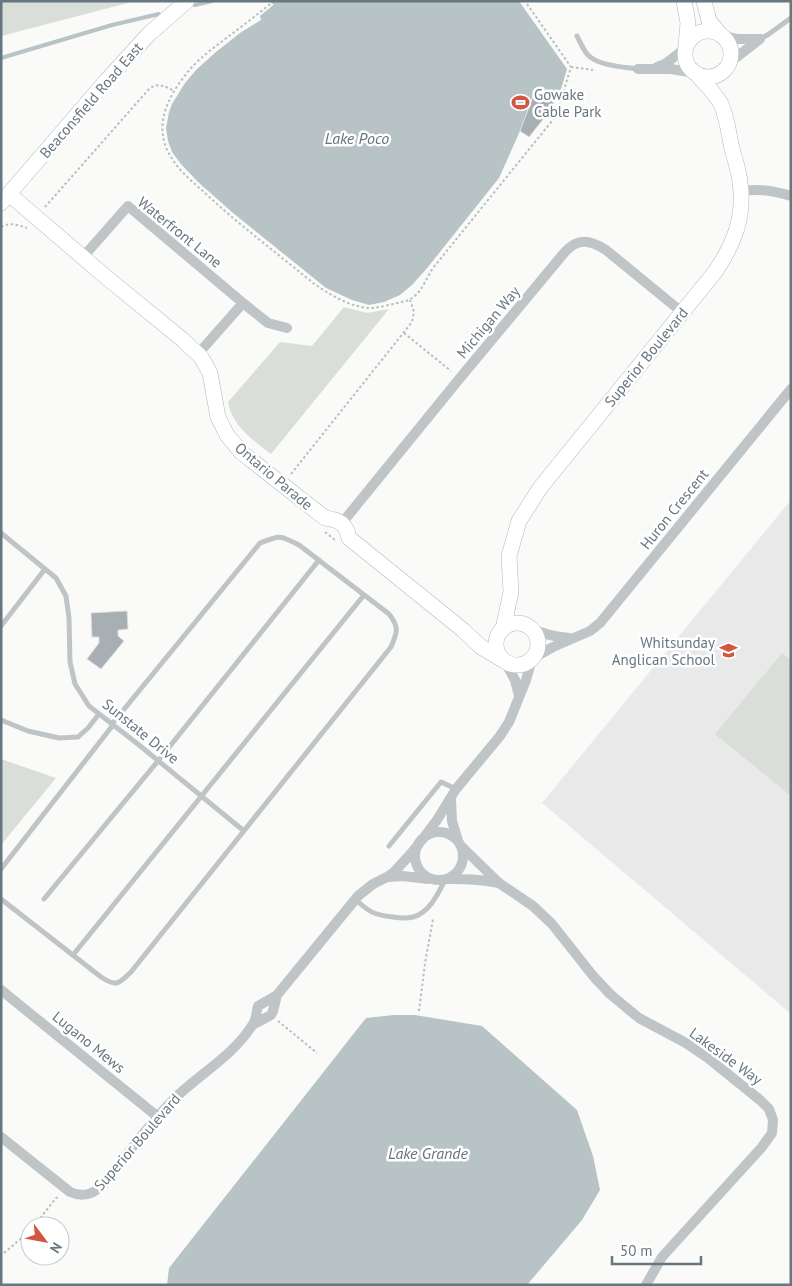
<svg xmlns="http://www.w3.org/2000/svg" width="792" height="1286" font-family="'PT Sans',sans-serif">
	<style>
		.built { fill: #e8e9e8 }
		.green { fill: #daded8 }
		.water { fill: #b8c3c6 }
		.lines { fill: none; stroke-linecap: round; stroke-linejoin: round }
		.stream { stroke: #b8c3c6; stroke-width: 4 }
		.building { fill: #a7afb4; stroke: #dcdcda }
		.secondary-casing { stroke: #b2b8bc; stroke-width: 16 }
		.path { stroke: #babec0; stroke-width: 2; stroke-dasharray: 2.5 2.5; stroke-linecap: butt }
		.lane { stroke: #bfc4c7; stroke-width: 5 }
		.street { stroke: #bfc4c7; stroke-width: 10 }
		.secondary { stroke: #fff; stroke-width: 15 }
		.labels { text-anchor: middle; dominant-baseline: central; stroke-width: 5; stroke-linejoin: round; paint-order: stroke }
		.poi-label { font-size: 15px; fill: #677780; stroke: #fff; text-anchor: start }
		.street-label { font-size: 15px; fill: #677780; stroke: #fff }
		.water-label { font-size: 16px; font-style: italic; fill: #637579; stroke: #fff }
	</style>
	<rect width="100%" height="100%" fill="#fafaf8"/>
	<path class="built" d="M791 500V1014L542 803Z"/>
	<path class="green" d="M1 1H129L128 3 1 36Z
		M344 307 367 313 389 309 271 454C253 440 232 426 228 402L280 342 312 346Z
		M782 653 791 660V796L715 734Z
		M1 759 56 778 1 845Z"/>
	<path class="water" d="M278 1H519L567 69 559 96 543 88 535 89 520 131 499 178 428 267 412 285 400 295 384 302 369 305 352 300 326 288 233 213 198 182 181 164 172 152 168 141 166 128 169 112 172 104 185 83 197 69 216 52 240 33 261 20 260 16Z
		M394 1015H415L482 1026 577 1110 593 1156 600 1190 582 1220 527 1285H167L169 1268 366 1018Z"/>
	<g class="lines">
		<path class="stream" d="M272 1 275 3
			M195 5 212 1
			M1 58 112 25 159 14"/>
	</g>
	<path class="building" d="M543 88 549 91 548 93 556 97 552 108 529 137 520 131 536 89 542 91Z
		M127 611 128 629 118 630V636L124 641 101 669 87 659 99 643V637H92L91 613Z"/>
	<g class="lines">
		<defs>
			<path id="secondary" d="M684 1 688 23 686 46
				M704 1 709 21 720 34
				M685 54a23 23 0 1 1 46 0a23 23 0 1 1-46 0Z
				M9 194 106 277 183 340 201 357 210 373 218 417 227 435 241 452 325 518C339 520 346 523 349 538L463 630 481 647 503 660
				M1 203 107 80 149 34 187 1
				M496 644a21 21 0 1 1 42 0a21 21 0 1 1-42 0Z
				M503 629 511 592 509 556 519 521 540 488 715 272C734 244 745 217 740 182 739 171 735 160 732 149 729 135 727 117 721 104 715 93 705 84 697 74"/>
		</defs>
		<use href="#secondary" class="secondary-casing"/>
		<path class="path" d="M274 1C259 13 244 25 229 36 216 46 202 56 191 68 175 87 159 111 163 136 164 143 167 151 171 157 179 171 193 182 205 193 239 225 277 253 313 283 329 294 346 305 367 308 376 309 396 303 406 301 421 296 425 280 433 268L556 116 571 67 525 1
			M571 67 593 70
			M45 207 149 89C158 82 165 86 174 91
			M1 227C11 222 18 225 27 228
			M404 333 451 371
			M291 474 412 322 414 312 410 300
			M325 532 335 540
			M419 1011 425 963 433 919
			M278 1021 317 1053
			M34 1226 56 1198 59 1197
			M4 1253 30 1231"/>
		<path class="lane" d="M577 36C580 42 583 49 587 54 597 66 624 67 638 69
			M760 39 769 34 791 18
			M1 533 56 578 66 596 69 618 70 662 75 684 89 706 139 745 244 831
			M1 626 45 569
			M1 720 28 731 59 738 78 737 88 728 99 714
			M389 846 441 782 456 789
			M1 869 113 725
			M1 899 101 977C116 987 119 984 131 972L391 647C397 632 400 628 389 614L299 545C280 535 280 535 260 543L112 724
			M44 899 158 761 319 560
			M355 899C369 912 374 915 393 917 399 918 406 919 413 917 429 913 438 894 445 880
			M73 955 364 595"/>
		<path class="street" d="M723 36 737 39H760
			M729 63 760 39
			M657 67 665 64 686 48
			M638 69H671L696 73
			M741 191C762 189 771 190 791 196
			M83 257 128 206 243 303 205 346 197 354
			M243 303 268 323 287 328
			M342 523 460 378 564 253C578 237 590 240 606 250L683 313
			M531 628C544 635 556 637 570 638
			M533 658 553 647 590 631 600 623 791 389
			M504 660 515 680 519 696
			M451 800 452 821 458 841
			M415 856a24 24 0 1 1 48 0a24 24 0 1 1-48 0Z
			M422 840 437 820 456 789 500 736 509 722 526 680 532 659
			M460 845 499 883 533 906 552 924 594 977 610 994 639 1018 686 1043 708 1058 760 1100 769 1109 773 1120 772 1133 762 1147 662 1257 646 1285
			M388 877 403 876 428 879
			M448 879C465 879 481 879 498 883
			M1 990 158 1117
			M254 1024 271 1015 273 1011 277 995
			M1 1137 70 1192C84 1198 94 1194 104 1184 127 1155 149 1123 175 1098 201 1073 234 1055 253 1024 257 1019 256 1011 258 1006L277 995 358 896 373 884 387 877 394 872 407 858 419 844"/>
		<use href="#secondary" class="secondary"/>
	</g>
	<defs>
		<symbol id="stadium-bare" viewBox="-9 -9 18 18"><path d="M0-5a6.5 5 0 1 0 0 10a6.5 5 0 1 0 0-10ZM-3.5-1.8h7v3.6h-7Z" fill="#d15741" stroke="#fff" stroke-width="2.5" paint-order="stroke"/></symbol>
		<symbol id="school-bare" viewBox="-9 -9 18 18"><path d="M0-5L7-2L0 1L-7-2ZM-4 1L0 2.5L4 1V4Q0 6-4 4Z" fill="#d15741" stroke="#fff" stroke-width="2.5" paint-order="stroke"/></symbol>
	</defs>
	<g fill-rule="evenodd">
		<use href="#stadium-bare" x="508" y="90" width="25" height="25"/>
		<use href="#school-bare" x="716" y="638" width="25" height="25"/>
	</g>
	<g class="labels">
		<g class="poi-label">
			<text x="534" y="94">Gowake<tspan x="534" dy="17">Cable Park</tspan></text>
			<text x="715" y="642" text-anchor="end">Whitsunday<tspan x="715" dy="17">Anglican School</tspan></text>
		</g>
		<g class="street-label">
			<text transform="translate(91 100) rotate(-49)">Beaconsfield Road East</text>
			<text transform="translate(180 232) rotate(39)">Waterfront Lane</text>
			<text transform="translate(488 322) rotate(-50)">Michigan Way</text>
			<text transform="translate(646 357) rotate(-51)">Superior Boulevard</text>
			<text transform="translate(274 476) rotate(40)">Ontario Parade</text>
			<text transform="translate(674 509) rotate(-51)">Huron Crescent</text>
			<text transform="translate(141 731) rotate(39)">Sunstate Drive</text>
			<text transform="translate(89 1042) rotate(39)">Lugano Mews</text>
			<text transform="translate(726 1056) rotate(36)">Lakeside Way</text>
			<text transform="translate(137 1142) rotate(-49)">Superior Boulevard</text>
		</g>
		<g class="water-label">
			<text x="357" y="138">Lake Poco</text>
			<text x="428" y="1153">Lake Grande</text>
		</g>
	</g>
	<rect width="792" height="1286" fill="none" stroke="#677780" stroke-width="5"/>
	<g transform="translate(45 1241) rotate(122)"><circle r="24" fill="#ffffff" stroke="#c2c9cc"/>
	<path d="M0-4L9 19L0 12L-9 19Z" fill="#d15741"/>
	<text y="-8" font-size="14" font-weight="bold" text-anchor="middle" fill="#677780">N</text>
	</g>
	<path d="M612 1256v8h89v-8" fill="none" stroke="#677780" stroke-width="2.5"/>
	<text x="620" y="1256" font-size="15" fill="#677780" stroke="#ffffff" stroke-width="4" paint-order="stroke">50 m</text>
</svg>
